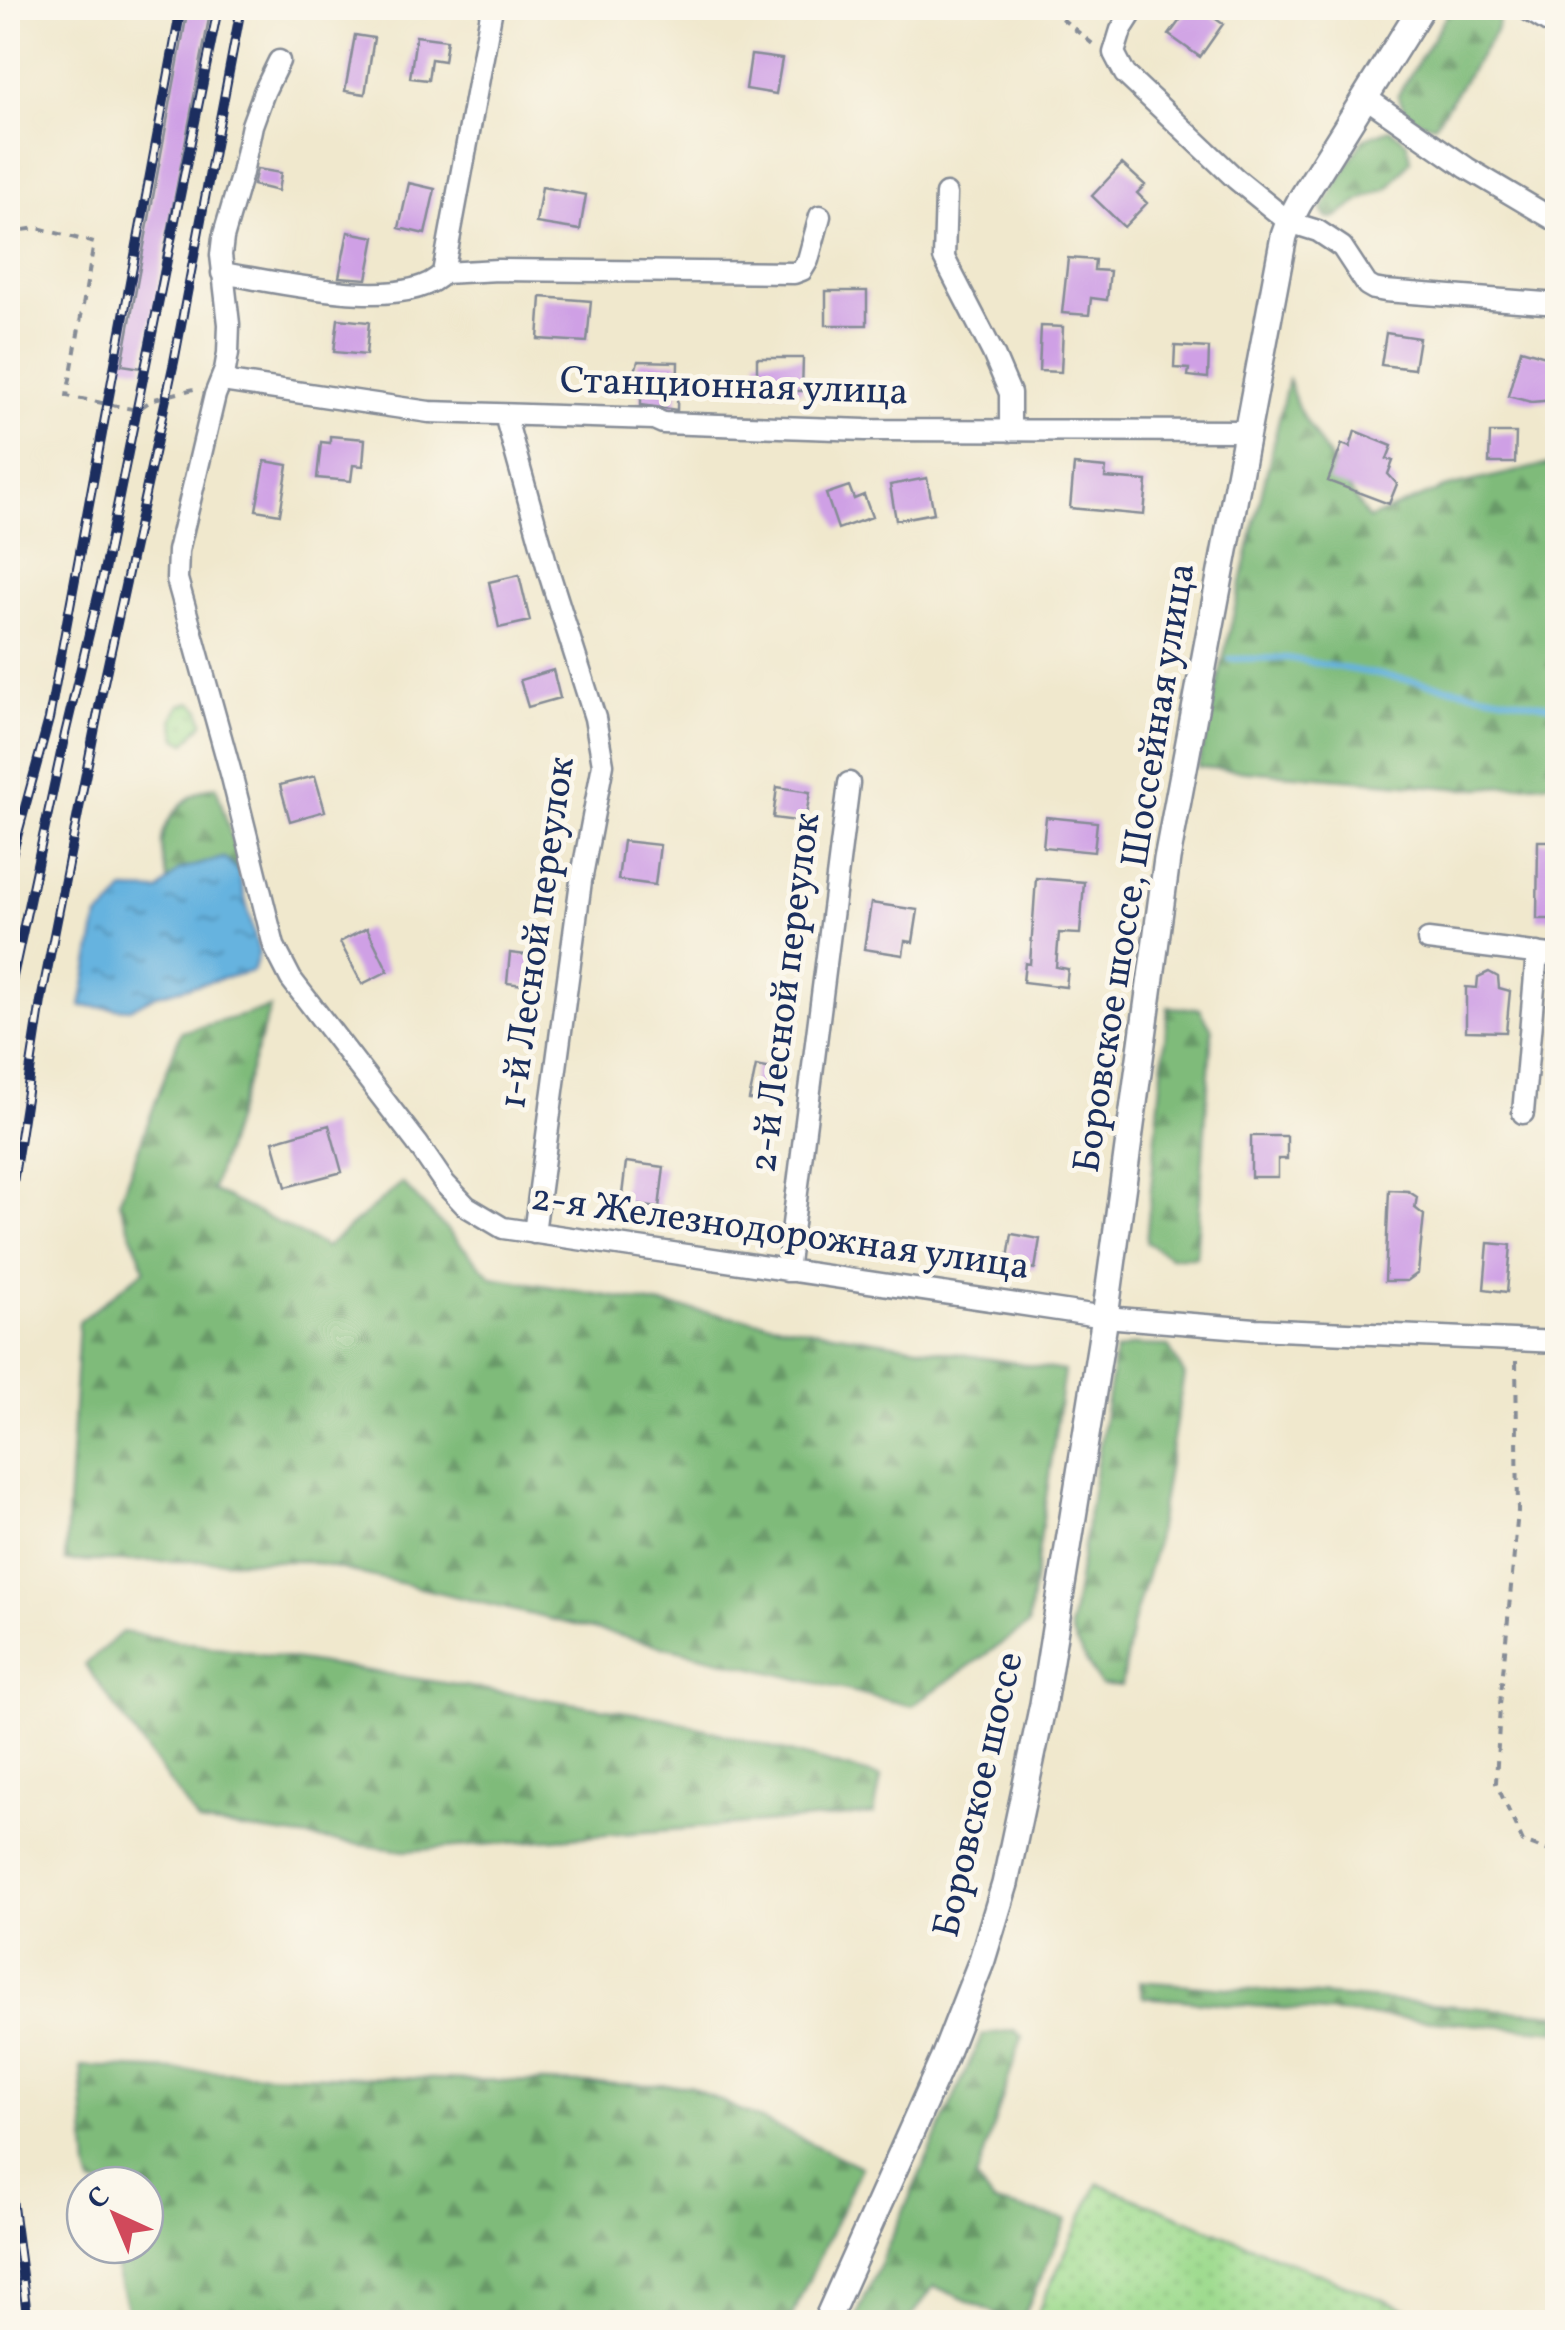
<svg xmlns="http://www.w3.org/2000/svg" width="1565" height="2330" font-family="Vollkorn,serif">
	<style>
		.grass { fill: url(#grass-dots); stroke: #5d8576; stroke-width: 2.5 }
		.forest { fill: url(#forest-firs); stroke: #4d756c; stroke-width: 2.5 }
		.water { fill: url(#water-ripples); stroke: #40719e; stroke-width: 2.5 }
		.lines { fill: none; stroke-linecap: round; stroke-linejoin: round }
		.stream { stroke: #66b3df; stroke-width: 6 }
		.building { fill: #cfa0e5 }
		.minor-casing { stroke: #868c96; stroke-width: 25 }
		.major-casing { stroke: #868c96; stroke-width: 30 }
		.path { stroke: #868c96; stroke-width: 4; stroke-dasharray: 8 8; stroke-linecap: butt }
		.minor { stroke: #fff; stroke-width: 20 }
		.major { stroke: #fff; stroke-width: 25 }
		.rail-casing { stroke: #1b2f5e; stroke-width: 10 }
		.rail { stroke: #fbf7ec; stroke-width: 6; stroke-dasharray: 19; stroke-linecap: butt }
		.labels { text-anchor: middle; dominant-baseline: central; stroke-width: 10; stroke-linejoin: round; paint-order: stroke }
		.street-label { font-size: 38px; fill: #1b2f5e; stroke: #fbf7ec }
	</style>
	<defs>
		<pattern id="grass-dots" width="8" height="8" patternUnits="userSpaceOnUse" patternTransform="scale(2.5)"><rect width="8" height="8" fill="#9fdb8f"/><path d="M2 2h.1M6 6h.1" fill="none" stroke="#88bc7e" stroke-width="1.8" stroke-linecap="round"/></pattern>
		<pattern id="forest-firs" width="22" height="20" patternUnits="userSpaceOnUse" patternTransform="scale(2.5)"><rect width="22" height="20" fill="#7fbb7a"/><path d="M5 1l3.5 6h-7zM16 11l3.5 6h-7z" fill="#679867"/></pattern>
		<pattern id="water-ripples" width="26" height="14" patternUnits="userSpaceOnUse" patternTransform="scale(2.5)"><rect width="26" height="14" fill="#66b3df"/><path d="M2 4q2-2 4 0t4 0M15 11q2-2 4 0t4 0" fill="none" stroke="#5392b8"/></pattern>
	</defs>
	<rect width="100%" height="100%" fill="#fbf7ec"/>
	<filter id="ink" filterUnits="userSpaceOnUse"><feTurbulence type="fractalNoise" baseFrequency=".01" numOctaves="2"/><feDisplacementMap in="SourceGraphic" scale="20" xChannelSelector="R" yChannelSelector="G"/><feConvolveMatrix kernelMatrix="1 2 1 2 8 2 1 2 1" color-interpolation-filters="sRGB"/></filter>
	<filter id="wash" filterUnits="userSpaceOnUse"><feTurbulence type="fractalNoise" baseFrequency=".0048" numOctaves="4" result="noise"/><feDisplacementMap in="SourceGraphic" scale="40" xChannelSelector="R" yChannelSelector="G"/><feGaussianBlur stdDeviation="2.25" result="paint"/><feColorMatrix in="noise" values="0 0 0 0 0 0 0 0 0 0 0 0 0 0 0 0 0 1.4 0 .05"/><feComposite in="paint" operator="in"/></filter>
	<g filter="url(#wash)">
		<rect width="100%" height="100%" fill="#f0e8cd"/>
		<path class="grass" d="M191 702 200 709 203 723 186 743 177 738 173 719 180 705Z
			M1098 2183 1437 2322H1033Z"/>
		<path class="forest" d="M1451 8H1495L1501 13 1496 31 1435 125C1415 122 1405 115 1398 95Z
			M1390 129 1407 142 1411 160 1388 189 1363 199 1335 218H1327L1322 210 1363 139Z
			M1288 380 1299 410 1368 519 1444 488 1557 462V782L1466 789 1198 767Z
			M216 786 235 849 248 873 238 871 224 858 179 870 168 882C165 870 161 854 162 841 165 815 191 790 216 786Z
			M1168 1007 1200 1009 1212 1029 1196 1257H1170L1146 1242Z
			M270 1008 212 1190 326 1247 402 1183 492 1277 1064 1371 1028 1625 912 1706 308 1561H65L79 1322 145 1269 119 1202 181 1032Z
			M1135 1345 1168 1346 1184 1374 1154 1551 1133 1622 1121 1686 1100 1685C1090 1666 1076 1649 1070 1629L1115 1351Z
			M122 1632 664 1718 881 1777 874 1814 405 1851 199 1823 85 1665Z
			M1139 1981 1557 2014V2031L1143 1997Z
			M1014 2030 1022 2037 976 2179 994 2203 1067 2220 1021 2322H1016L934 2286 908 2322H854L982 2035Z
			M81 2066 290 2075 689 2086 861 2167 789 2322H131L109 2245H145V2185H92L88 2170Z"/>
		<path class="water" d="M224 858 238 871 259 953 253 971 156 995 130 1009 81 1006 98 917 109 909 125 890 159 891 179 870Z"/>
		<g class="lines">
			<path class="stream" d="M1230 659 1287 658 1558 707"/>
		</g>
		<g id="blocks">
			<path class="building" d="M188 8H211L142 368 122 365Z
				M1189 8H1200L1223 24 1200 57 1169 35Z
				M355 35 374 38 365 94 345 91Z
				M416 36 447 40 444 61 431 59 428 80 410 78Z
				M751 55 782 59 776 94 746 89Z
				M1122 164 1145 185 1137 193 1147 203 1124 227 1092 196Z
				M257 169 281 173 278 191 253 185Z
				M409 183 435 189 425 234 399 228Z
				M542 187 586 195 580 230 536 223Z
				M348 232 375 237 367 279 339 277Z
				M1068 258 1095 260 1094 270 1110 271 1107 300 1091 298 1089 315 1062 313Z
				M826 291H867V325H826Z
				M541 297 591 301 587 342 538 339Z
				M338 319 369 322 366 355 334 352Z
				M1041 326 1063 327 1061 372 1039 371Z
				M1386 333 1419 338 1414 369 1381 365Z
				M1175 346 1209 348 1208 378 1188 376 1189 369 1174 368Z
				M1521 349 1553 358 1558 367 1555 400 1531 402 1508 396Z
				M757 358H803L802 391H757Z
				M638 361 678 362 677 410 641 405V394L631 386Z
				M1355 431 1392 446 1387 459 1393 461 1388 474 1397 484 1389 504 1328 481 1342 444 1350 447Z
				M1490 433H1516L1515 463H1489Z
				M330 436 365 439 363 466 353 465 351 481 317 478 321 442 330 443Z
				M265 461 288 465 280 514 256 510Z
				M1074 465 1106 468 1105 478 1147 481 1144 515 1070 508Z
				M927 478 934 513 896 520 890 485Z
				M849 486 854 499 864 495 872 517 838 529 826 494Z
				M519 575 530 621 499 628 489 582Z
				M553 670 560 698 528 707 520 680Z
				M315 776 325 811 290 821 280 785Z
				M777 787 810 792 805 822 773 818Z
				M1046 817 1097 822 1094 852 1043 847Z
				M623 841 660 845 655 885 618 880Z
				M1538 841H1558V919H1537Z
				M1036 878 1084 882 1080 934 1059 933 1056 967 1068 969 1066 987 1023 982 1025 963 1030 964Z
				M871 903 918 910 913 942 905 941 903 955 864 949Z
				M367 928 388 971 362 984 340 942Z
				M510 953 535 956 532 986 507 983Z
				M1489 972 1498 977 1499 988 1510 991 1506 1032 1466 1031V987L1477 988 1478 977Z
				M756 1066 783 1071 776 1105 749 1100Z
				M329 1125 342 1172 286 1187 273 1141Z
				M1251 1136H1287V1159H1278V1177H1251Z
				M626 1162 664 1167 659 1208 621 1203Z
				M1389 1190 1408 1191 1417 1197 1415 1208 1424 1215 1418 1273 1407 1281H1385Z
				M1012 1234 1040 1239 1035 1269 1007 1264Z
				M1488 1243 1511 1245 1507 1292 1484 1289Z"/>
		</g>
	</g>
	<g filter="url(#ink)">
		<use href="#blocks" fill-opacity="0" stroke="#868c96" stroke-width="2.5"/>
		<g class="lines">
			<defs>
				<path id="minor" d="M1135 8 1121 30 1114 53 1125 74 1236 179 1289 222 1318 231 1342 247 1367 285 1374 289 1385 291 1558 304
					M1525 8 1558 28
					M279 61 264 92 252 125 242 173 223 238 221 255 229 324 228 353 225 370 215 395 178 551 177 579 232 777 274 946 291 979 417 1143 445 1184 466 1206 503 1228 1105 1317 1255 1329 1558 1342
					M1365 97 1467 168 1558 222
					M946 194 944 258 993 353 1010 393V431
					M222 273C274 281 405 314 443 273L492 8
					M443 273 498 270 794 273 802 270 808 260 820 216
					M222 381 429 412 654 419 663 423 865 430 1246 431
					M505 415 549 573 595 718 603 764 581 881 534 1233
					M1428 940 1558 956
					M1523 1113 1537 953
					M787 1271 849 783"/>
				<path id="major" d="M826 2322 943 2060 982 1960 1005 1884 1043 1704 1105 1317 1167 859 1284 236 1289 222 1299 203 1421 8"/>
			</defs>
			<use href="#minor" class="minor-casing"/>
			<use href="#major" class="major-casing"/>
			<path class="path" d="M1049 8 1095 46
				M8 232 38 228 94 243 67 396 137 410 154 399 198 388
				M1516 1361 1518 1511 1500 1705 1496 1783 1523 1842 1558 1854"/>
			<use href="#minor" class="minor"/>
			<use href="#major" class="major"/>
			<defs>
				<path id="rail" d="M8 870 49 719 181 8
					M8 1000 65 734 104 571 218 8
					M8 1215 41 1001 103 687 174 362 241 8
					M8 2168 28 2322
					M8 2313 9 2322"/>
			</defs>
			<use href="#rail" class="rail-casing"/>
			<use href="#rail" class="rail"/>
		</g>
	</g>
	<g class="labels">
		<g class="street-label">
			<text transform="translate(734 388) rotate(2)">Станционная улица</text>
			<text transform="translate(1136 868) rotate(-81)">Боровское шоссе, Шоссейная улица</text>
			<text transform="translate(539 933) rotate(-82)">1-й Лесной переулок</text>
			<text transform="translate(787 993) rotate(-83)">2-й Лесной переулок</text>
			<text transform="translate(780 1234) rotate(8)">2-я Железнодорожная улица</text>
			<text transform="translate(980 1795) rotate(-77)">Боровское шоссе</text>
		</g>
	</g>
	<rect width="1565" height="2330" fill="none" stroke="#fbf7ec" stroke-width="40"/>
	<g transform="translate(115 2215) rotate(316)"><circle r="48" fill="#fbf7ec" stroke="#a1a7b3" stroke-width="2.5"/>
	<path d="M0-8L18 38L0 25L-18 38Z" fill="#d1495b"/>
	<text y="-15" font-size="28" font-weight="bold" text-anchor="middle" fill="#1b2f5e">С</text>
	</g>
</svg>
